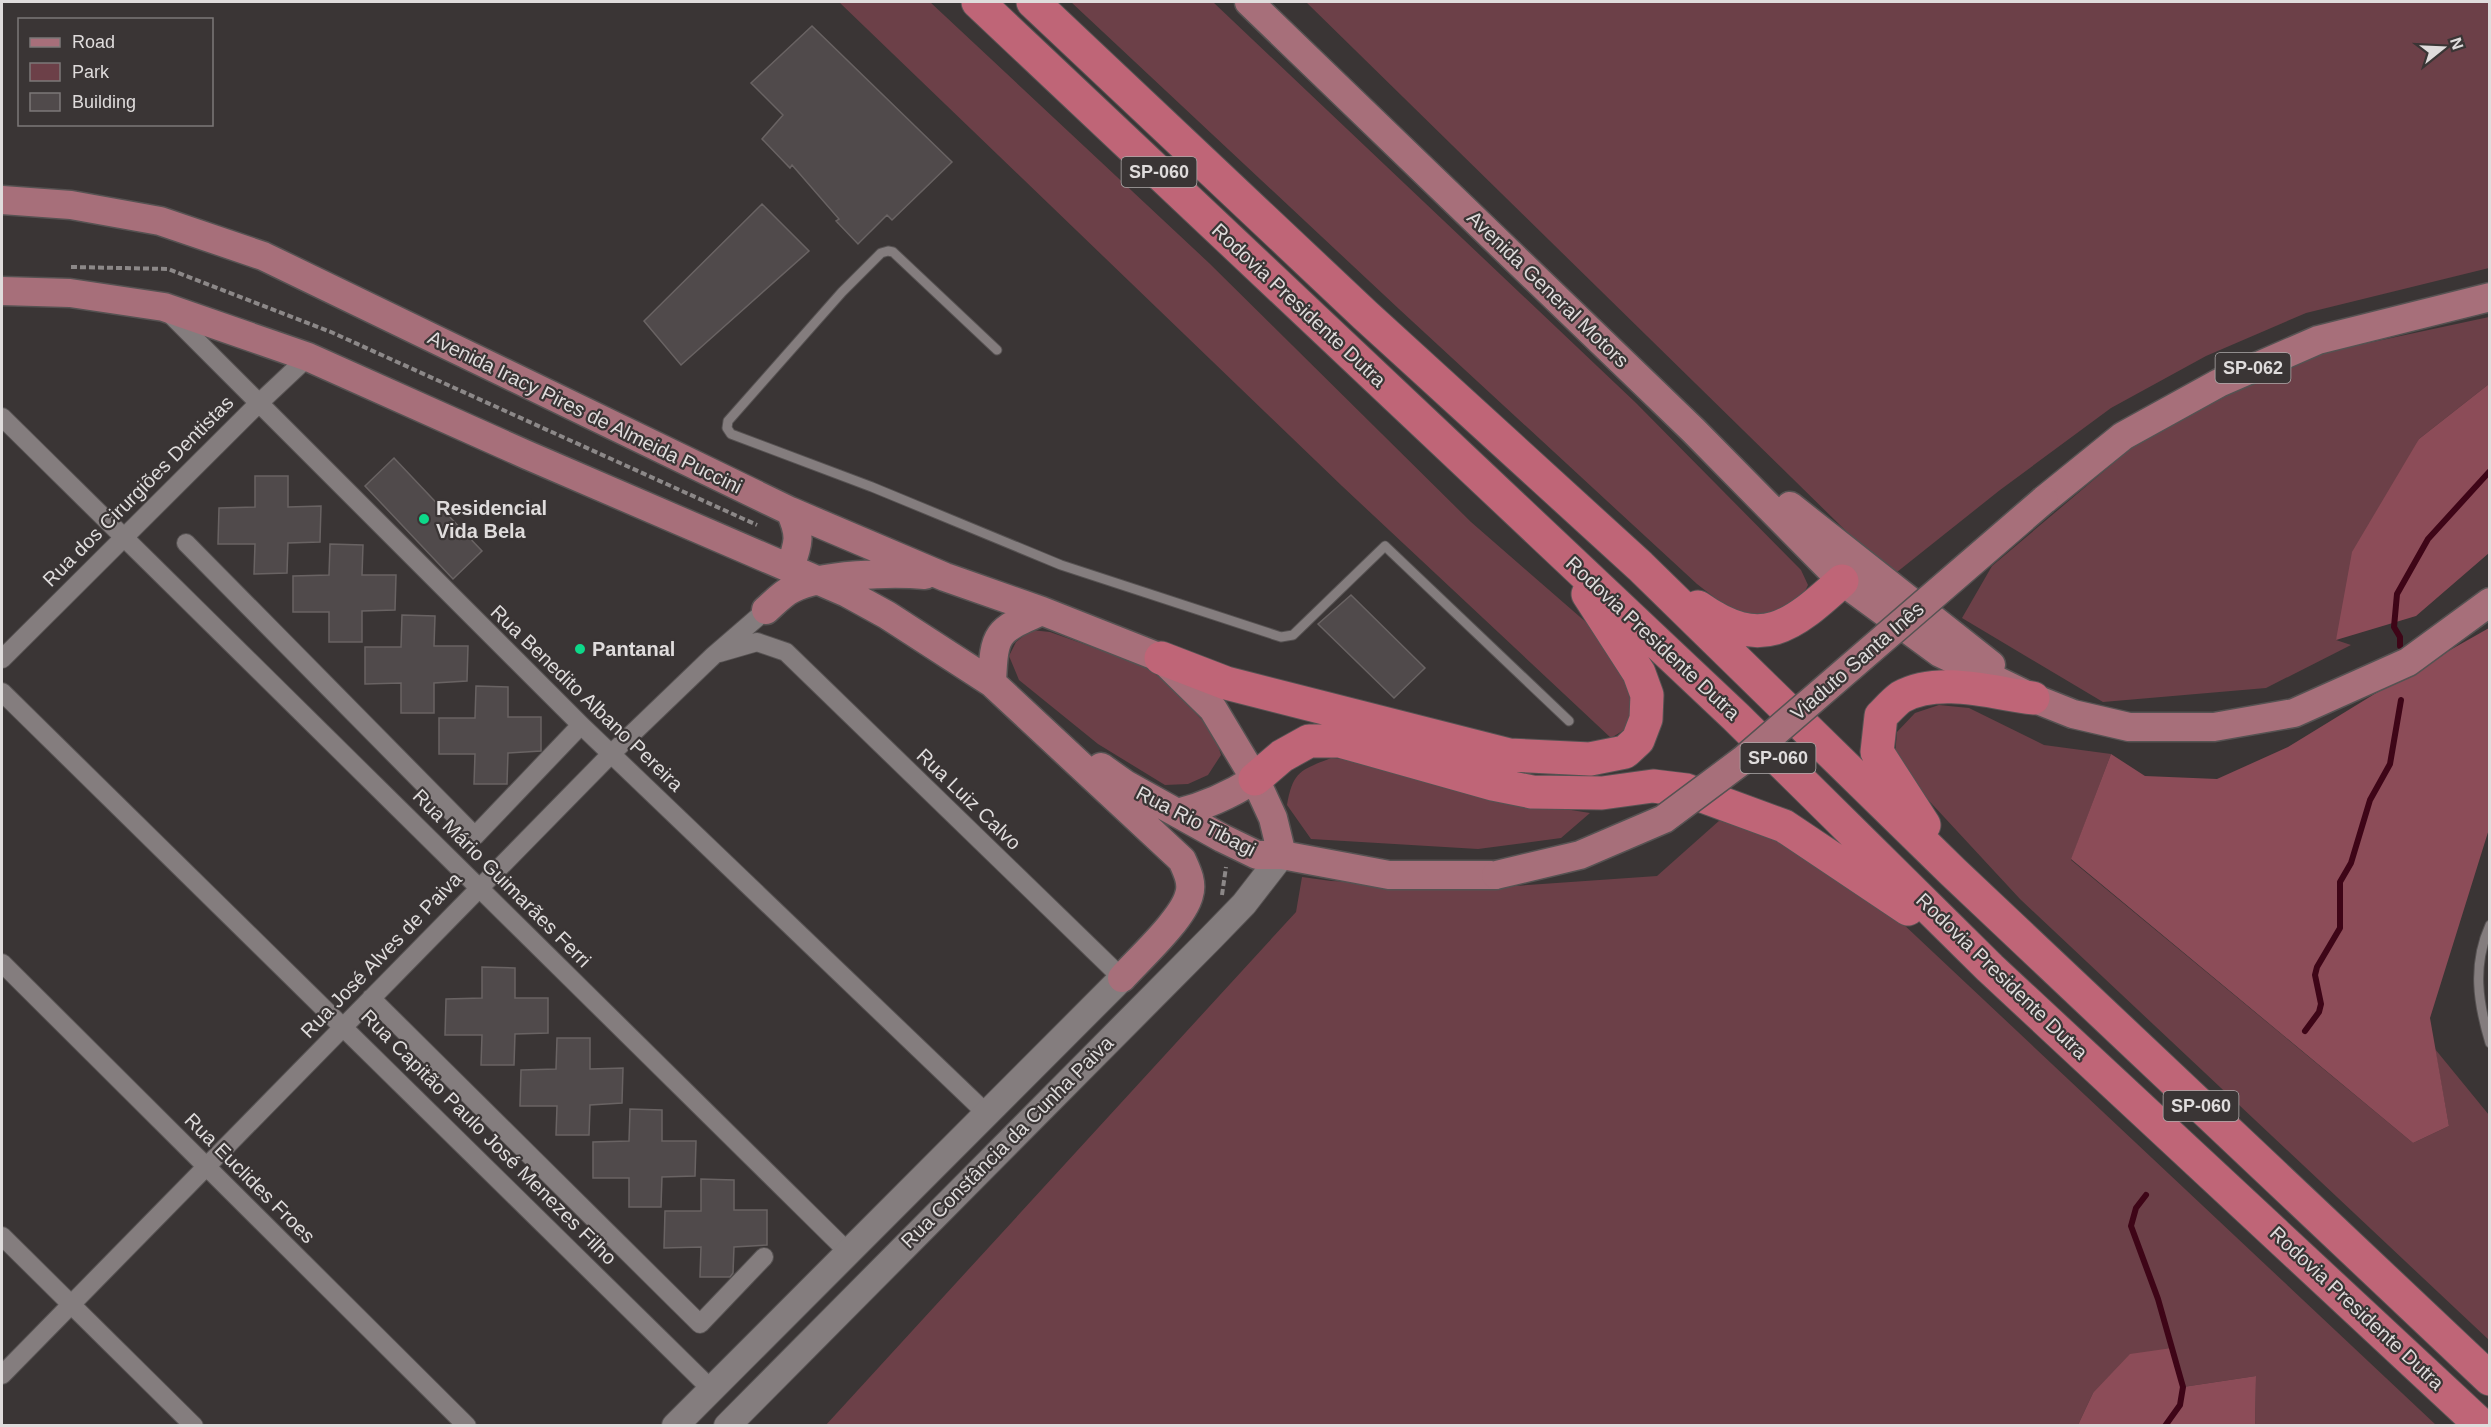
<svg xmlns="http://www.w3.org/2000/svg" width="2491" height="1427" font-family="Arial,sans-serif">
	<style>
		.green { fill: #6c4048 }
		.forest { fill: #8c4c58 }
		.lines { fill: none; stroke-linecap: round; stroke-linejoin: round }
		.stream { stroke: #3e0517; stroke-width: 6 }
		.building { fill: #504a4b; stroke: #696363; stroke-width: 1.5 }
		.lane-casing { stroke: #565252; stroke-width: 11 }
		.street-casing { stroke: #565252; stroke-width: 20 }
		.secondary-casing { stroke: #565252; stroke-width: 28 }
		.primary-casing { stroke: #565252; stroke-width: 31 }
		.highway-casing { stroke: #565252; stroke-width: 35 }
		.path { stroke: #8c8888; stroke-width: 4; stroke-dasharray: 6 3; stroke-linecap: butt }
		.lane { stroke: #847d7e; stroke-width: 9 }
		.street { stroke: #847d7e; stroke-width: 18 }
		.secondary { stroke: #847d7e; stroke-width: 26 }
		.primary { stroke: #a76f7a; stroke-width: 28 }
		.highway { stroke: #bf6577; stroke-width: 33 }
		.primary-bridge-casing { stroke: #565252; stroke-width: 31; stroke-linecap: butt }
		.primary-bridge { stroke: #a76f7a; stroke-width: 28 }
		.poi-dot { fill: #0dd98a; stroke: #3a3535; stroke-width: 2 }
		.labels { text-anchor: middle; dominant-baseline: central; stroke-width: 4.5; stroke-linejoin: round; paint-order: stroke }
		.shield { fill: #3a3535; stroke: #aeaaaa; stroke-width: 1.5 }
		.shield-label { font-size: 18px; font-weight: bold; fill: #dfdcdc }
		.street-label { font-size: 20px; fill: #dfdcdc; stroke: #3a3535 }
		.poi-label { font-size: 20px; font-weight: bold; fill: #dfdcdc; stroke: #3a3535; text-anchor: start }
	</style>
	<rect width="100%" height="100%" fill="#3a3535"/>
	<path class="green" d="M839 2H930L1209 263 1471 522 1595 630 1630 674 1634 713 1624 730 1611 738 1342 486Z
		M1071 2H1213L1636 403 1801 570 1808 585 1798 606 1742 619 1697 584 1399 309Z
		M1306 2H2489V268L2306 313 2206 356 2111 408 2000 490 1892 576Z
		M2489 317V384L2419 439 2336 640 2351 645 2266 688 2103 702 1962 618 1992 566 2130 449 2226 396 2326 352Z
		M1031 630 1050 632 1143 665 1169 684 1214 733 1221 755 1208 775 1188 784 1165 785 1098 744 1019 680 1009 656 1016 642Z
		M1939 705 1969 708 2044 745 2111 754 2071 860 2413 1143 2449 1126 2435 1049 2489 1115V1340L2020 899 1907 777 1895 755 1897 732 1915 713Z
		M1331 758 1359 760 1489 797 1590 813 1561 838 1478 849 1311 839 1287 805C1293 771 1301 770 1331 758Z
		M1720 820 1786 840 1901 922 2436 1425H2255L2256 1376 2183 1387 2172 1348 2093 1393 2078 1425 825 1426 1296 912 1302 877 1331 881 1500 887 1657 876Z"/>
	<path class="forest" d="M2489 384V553L2416 616 2336 640 2352 552 2419 439Z
		M2489 628V829L2430 1018 2449 1126 2413 1143 2071 859 2111 754 2145 776 2217 779 2288 747 2399 679Z
		M2172 1348 2183 1387 2256 1376 2255 1425H2078L2093 1393 2130 1354Z"/>
	<g class="lines">
		<path class="stream" d="M2400 646V637L2394 627 2397 594 2428 539 2490 471
			M2305 1031 2319 1012 2321 1004 2315 975 2317 967 2340 928V882L2351 863 2370 800 2390 764 2401 700
			M2146 1195 2136 1208 2131 1226 2158 1299 2183 1387 2180 1405 2165 1426"/>
	</g>
	<path class="building" d="M812 26 952 162 892 220 887 215 858 244 836 221 839 219 792 165 790 168 762 139 783 115 751 83Z
		M762 204 809 251 681 365 644 321Z
		M394 458 482 551 453 579 365 486Z
		M255 476H288V507L321 506 320 542 288 543 287 573 254 574 255 544H218L219 508 255 507Z
		M330 544 363 545 362 575H396L395 610 362 611V642H329V612H293V576L329 575Z
		M1351 595 1425 668 1394 698 1318 624Z
		M402 615 435 616 434 646H468L467 681 434 683V713H401V683L365 684V647H401Z
		M476 686 508 687V717H541V751L508 753 507 784H474L475 754H439V718H475Z
		M482 967 515 968V998H548V1033L515 1034 514 1065H481L482 1035H445L446 999 482 998Z
		M557 1038H590V1069L623 1068 622 1103 590 1105 589 1135H556L557 1106H520L521 1070 556 1069Z
		M630 1109 662 1110V1141H696L695 1176 662 1177 661 1207H629V1178H593V1142L629 1141Z
		M701 1179 734 1180V1210H767V1245L734 1247 733 1273 730 1277H700L701 1247 664 1248 665 1211H701Z"/>
	<g class="lines">
		<defs>
			<path id="lane" d="M997 350 893 252 888 251 881 253 842 292 728 421 727 428 731 434 872 487 1061 565 1281 637 1293 635 1385 546 1569 721
				M2490 925C2472 965 2478 1003 2490 1043"/>
			<path id="street" d="M169 313 581 725 986 1113
				M2 417 847 1251
				M186 543 475 836 581 725
				M719 653 757 642 786 652 1122 978
				M2 659 258 404 308 357
				M2 692 711 1389
				M2 963 467 1426
				M371 998 700 1324 764 1257
				M2 1236 194 1426
				M2 1375 611 754 714 655 766 610 770 602"/>
			<path id="secondary" d="M675 1426 1122 978
				M727 1426 1212 937 1244 904 1282 855"/>
			<path id="primary" d="M1249 2 1693 430 1842 581 1940 653 1965 665 2033 698 2073 714 2129 727H2214L2294 713 2408 662 2490 602
				M2 200 71 205 160 221 263 256 790 511 945 577 1042 611 1161 658 1213 709 1255 779 1273 818 1282 855
				M2 291 70 293 164 307 308 357 527 455 847 593 887 615 992 683 1182 860C1187 871 1193 883 1189 895 1183 919 1139 959 1122 978
				M2044 500 2123 436 2219 383 2318 340 2490 297
				M1790 506 1991 665
				M790 567C799 543 801 535 790 511
				M766 610C774 603 782 594 792 589 819 574 894 572 925 575
				M992 683C994 632 996 631 1042 611
				M1101 767 1125 784 1222 838 1257 855H1282L1389 875H1496
				M1177 813C1206 806 1230 795 1255 779"/>
			<path id="highway" d="M978 2 1736 717 1990 968 2482 1426
				M1033 2 1365 315 1640 566 1953 872 2490 1379
				M1698 607C1762 652 1791 627 1842 581
				M1161 658 1226 683 1509 755 1590 759 1625 752 1638 740 1646 719 1647 695 1639 673 1588 594
				M1255 779 1282 756 1309 741H1340L1493 784 1532 792 1602 793 1653 786 1686 790 1784 826 1908 909
				M1924 825 1877 752 1881 716C1887 710 1894 702 1901 697 1939 676 1993 693 2033 698"/>
		</defs>
		<use href="#lane" class="lane-casing"/>
		<use href="#street" class="street-casing"/>
		<use href="#secondary" class="secondary-casing"/>
		<use href="#primary" class="primary-casing"/>
		<use href="#highway" class="highway-casing"/>
		<path class="path" d="M71 267 168 269 331 332 757 525
			M1222 895 1226 867"/>
		<use href="#lane" class="lane"/>
		<use href="#street" class="street"/>
		<use href="#secondary" class="secondary"/>
		<use href="#primary" class="primary"/>
		<use href="#highway" class="highway"/>
		<defs>
			<path id="primary-bridge" d="M1496 875 1580 855 1664 819 1743 760 2044 500"/>
		</defs>
		<use href="#primary-bridge" class="primary-bridge-casing"/>
		<use href="#primary-bridge" class="primary-bridge"/>
	</g>
	<g class="poi-dot">
		<circle cx="424" cy="519" r="6"/>
		<circle cx="580" cy="649" r="6"/>
	</g>
	<g class="labels">
		<g class="shield">
			<rect x="1121.5" y="157" width="75" height="30" rx="4.5"/>
			<rect x="2215.5" y="353" width="75" height="30" rx="4.5"/>
			<rect x="1740.5" y="743" width="75" height="30" rx="4.5"/>
			<rect x="2163.5" y="1091" width="75" height="30" rx="4.5"/>
		</g>
		<g class="shield-label">
			<text x="1159" y="172">SP-060</text>
			<text x="2253" y="368">SP-062</text>
			<text x="1778" y="758">SP-060</text>
			<text x="2201" y="1106">SP-060</text>
		</g>
		<g class="street-label">
			<text transform="translate(1548 289) rotate(44)">Avenida General Motors</text>
			<text transform="translate(1299 305) rotate(43)">Rodovia Presidente Dutra</text>
			<text transform="translate(585 412) rotate(26)">Avenida Iracy Pires de Almeida Puccini</text>
			<text transform="translate(138 491) rotate(-45)">Rua dos Cirurgiões Dentistas</text>
			<text transform="translate(1653 638) rotate(43)">Rodovia Presidente Dutra</text>
			<text transform="translate(1857 661) rotate(-41)">Viaduto Santa Inês</text>
			<text transform="translate(587 698) rotate(44)">Rua Benedito Albano Pereira</text>
			<text transform="translate(969 799) rotate(44)">Rua Luiz Calvo</text>
			<text transform="translate(1196 821) rotate(27)">Rua Rio Tibagi</text>
			<text transform="translate(502 878) rotate(45)">Rua Mário Guimarães Ferri</text>
			<text transform="translate(381 955) rotate(-46)">Rua José Alves de Paiva</text>
			<text transform="translate(2002 976) rotate(44)">Rodovia Presidente Dutra</text>
			<text transform="translate(489 1137) rotate(45)">Rua Capitão Paulo José Menezes Filho</text>
			<text transform="translate(1007 1142) rotate(-45)">Rua Constância da Cunha Paiva</text>
			<text transform="translate(250 1178) rotate(45)">Rua Euclides Froes</text>
			<text transform="translate(2357 1308) rotate(43)">Rodovia Presidente Dutra</text>
		</g>
		<g class="poi-label">
			<text x="436" y="508">Residencial<tspan x="436" dy="23">Vida Bela</tspan></text>
			<text x="592" y="649">Pantanal</text>
		</g>
	</g>
	<rect width="2491" height="1427" fill="none" stroke="#dfdcdc" stroke-width="6"/>
	<rect x="18" y="18" width="195" height="108" fill="#3a3535" stroke="#7c7878" stroke-width="1.5"/>
	<rect x="30" y="38" width="30" height="9" fill="#a76f7a" stroke="#7c7878" stroke-width="1.5"/>
	<text x="72" y="48" font-size="18" fill="#dfdcdc">Road</text>
	<rect x="30" y="63" width="30" height="18" fill="#6c4048" stroke="#7c7878" stroke-width="1.5"/>
	<text x="72" y="78" font-size="18" fill="#dfdcdc">Park</text>
	<rect x="30" y="93" width="30" height="18" fill="#504a4b" stroke="#7c7878" stroke-width="1.5"/>
	<text x="72" y="108" font-size="18" fill="#dfdcdc">Building</text>
	<g transform="translate(2443 48) rotate(72)" stroke="#3a3535" stroke-width="4.5" paint-order="stroke">
	<path d="M0-4.5L10 22L0 15L-10 22Z" fill="#dfdcdc"/>
	<text y="-9" font-size="16" font-weight="bold" text-anchor="middle" fill="#dfdcdc">N</text>
	</g>
</svg>
